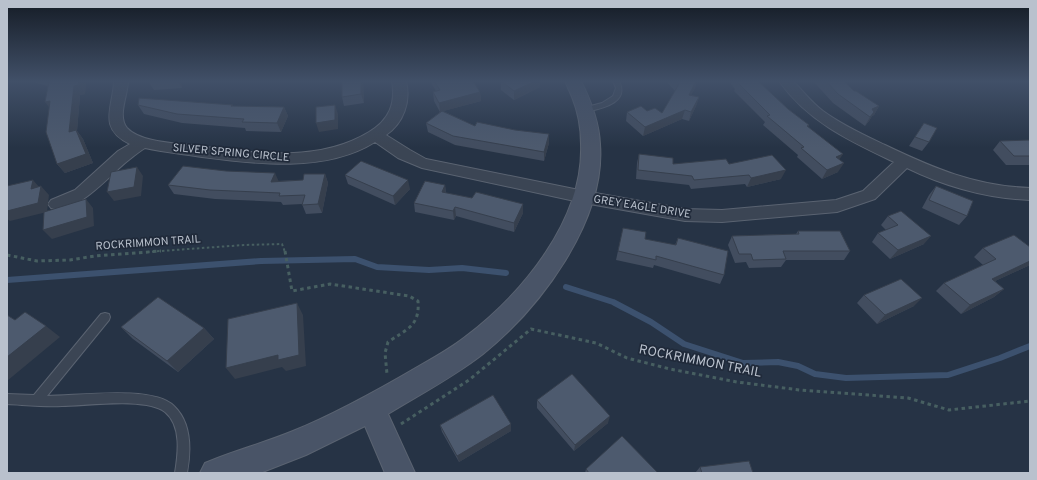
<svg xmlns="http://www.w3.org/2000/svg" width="1037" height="480" font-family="Overpass,sans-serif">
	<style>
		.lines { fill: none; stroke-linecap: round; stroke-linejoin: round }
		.stream { stroke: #3c516e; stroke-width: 6 }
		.lane-casing { stroke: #5a6371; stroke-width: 2 }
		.street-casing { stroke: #5a6371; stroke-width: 2 }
		.secondary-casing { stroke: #5a6371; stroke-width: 2 }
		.path-far1 { stroke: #475f61; stroke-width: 2; stroke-dasharray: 2.5 2.5; stroke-linecap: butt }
		.path { stroke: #475f61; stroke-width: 3; stroke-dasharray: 3.5 3.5; stroke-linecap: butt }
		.lane { fill: #3b4554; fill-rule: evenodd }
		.street { fill: #3b4554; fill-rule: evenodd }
		.secondary { fill: #495467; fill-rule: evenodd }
		.wall { fill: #424d5f }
		.shaded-wall { fill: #363f4d }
		.building { fill: #4d5a6e; stroke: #363f4d }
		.labels { text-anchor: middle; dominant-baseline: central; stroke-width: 3.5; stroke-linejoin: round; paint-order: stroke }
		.street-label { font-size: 11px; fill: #b9c1cd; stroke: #202a3a }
		.near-street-label { font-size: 13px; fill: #b9c1cd; stroke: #202a3a }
	</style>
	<rect width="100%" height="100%" fill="#263345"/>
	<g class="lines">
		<path class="stream" d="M7 280 261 261 355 259 377 267 429 270 462 268 506 273
			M566 287 613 302 651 322 684 344 743 363 778 362 798 366 815 374 846 378 948 375 1000 358 1030 346"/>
		<defs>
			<path id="lane" d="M613 81H619C630 103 602 108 586 112H583V108L602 103 613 96 616 88Z
				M105 313 109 314 110 317 109 320 47 396C77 396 153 385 174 406 192 423 191 451 187 473H175C178 454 182 426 165 412 146 397 86 406 62 406 44 407 26 405 7 404V394L34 395 101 314Z"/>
			<path id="street" d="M114 81H128C128 95 117 116 127 128 141 143 178 143 197 146 254 153 318 163 369 132 389 120 396 104 392 81H406C411 101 404 123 386 135L410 150 426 159 584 191 685 209 722 210 836 200 863 191 894 162C850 141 808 122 779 81H793C803 91 812 103 823 111 842 125 864 135 885 145 933 168 975 186 1030 188V200C986 198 946 187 907 168L875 199 837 212 722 222 685 221 584 203 422 168 398 158 375 142C326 173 256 164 202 157 183 154 164 152 145 148 140 151 135 155 130 159 111 173 77 216 51 208L48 204 51 200 75 190 118 151 130 144C97 128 113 108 114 81Z"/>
			<path id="secondary" d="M565 81H581C591 101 599 121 600 144 606 221 540 308 483 354 455 376 419 395 388 414L415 473H385L365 426 306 455 260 473H200L205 463C233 451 264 443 293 431 337 413 378 390 419 366 435 357 451 348 465 337 522 294 584 220 581 144 581 128 578 112 572 97 570 92 567 86 565 81Z"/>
		</defs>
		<use href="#lane" class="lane-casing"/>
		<use href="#street" class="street-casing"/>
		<use href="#secondary" class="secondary-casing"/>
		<path class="path-far1" d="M147 252 244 245 282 244 285 252"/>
		<path class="path" d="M285 251 292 291 330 284 409 296 418 301C420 326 407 329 388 342L385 353 387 374
			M7 255 37 261 70 260 95 256 161 251
			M401 424 469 380 531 329 596 343 627 358 670 369 737 382 800 390 908 398 949 410 1030 401"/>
		<use href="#lane" class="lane"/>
		<use href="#street" class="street"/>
		<use href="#secondary" class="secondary"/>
	</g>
	<path class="wall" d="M28 81H86L85 94 80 95 77 131 83 139 93 163 65 173 57 164 50 108 48 86Z
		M148 81H181L182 88 154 90Z
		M341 81H363L364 103 344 106 342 97V84Z
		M430 81H473L480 92 481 101 443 111 475 126 549 143 544 161 455 145 428 132 426 123 440 112 434 101 433 92 436 91Z
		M501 81 540 87 514 100 501 90Z
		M666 81H697L695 88 691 95 699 97 696 106 689 121 682 119 643 136 626 121 627 112 647 111 662 113 675 91Z
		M729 81H758L788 109 809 125 808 127 839 159 838 172 822 179 797 157 798 155 763 125 765 122 734 91 735 89Z
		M813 81H844L854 91 879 106 874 115 872 116 869 121 865 126 833 103Z
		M138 105 284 107 288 116 281 132 246 131 245 128 182 123 144 114Z
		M924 123 929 142 922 151 909 146Z
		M1030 140V165H1006L993 150 1000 141Z
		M639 154 673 164H729L781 179 747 187 745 184 691 189 689 185 636 179 637 163Z
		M325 174 328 183 322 213 306 214 302 204 283 205 281 202 215 199 174 194 168 185 303 180Z
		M345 175 410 189 395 205 348 184Z
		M445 185 446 193 472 198 523 204V213L514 232 456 216 454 220 415 212 414 203Z
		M936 186 967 216 959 225 922 208 929 195Z
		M888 216 924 244 890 259 872 242 878 233 886 230 881 225Z
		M623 228 645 239 675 245 678 238 724 275 720 284 654 265 653 268 616 260Z
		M798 231 850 251 844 260H786L781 267 749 268 746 262 735 263 728 245 732 236 796 234Z
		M983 248 1030 265 995 281 1004 289 994 297 961 314 936 291 944 283 983 265 974 257Z
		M864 295 914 306 877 324 857 303Z
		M121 327 204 328 214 339 178 372 133 339Z
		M537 400 608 423 574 451 537 408Z
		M440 425 511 431 459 462 442 432Z
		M700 467 753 473H695Z
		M586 469 658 473H585Z"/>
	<path class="shaded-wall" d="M79 81H86L85 94 80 95 77 131 83 139 93 163 65 173 57 164 69 132 74 86Z
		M178 81H181L182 88Z
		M361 81H363L364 103 361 94Z
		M535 81H540V87L514 100V91Z
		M696 81 695 88 686 104 689 95Z
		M480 92 481 101 440 112 439 103Z
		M699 97 696 106 689 121 691 112Z
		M50 101 52 111 45 102Z
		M335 105 338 114V129L319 132 316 123Z
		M879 106 874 115 872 116 869 121 865 126 870 117 872 109Z
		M284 107 288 116 281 132 277 123Z
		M685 110 682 119 643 136 645 127Z
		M549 134V143L544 161V152Z
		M843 154 837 163 836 157Z
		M844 163 838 172 822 179 827 170Z
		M137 167 143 176 141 196 114 201 107 192Z
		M786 170 781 179 747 187 751 178Z
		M275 173 279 182H271Z
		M325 174 328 183 322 213 318 204Z
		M33 180 40 188 41 186 49 195 47 212 10 221 7 219V211L31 189Z
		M408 180 410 189 395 205 393 196Z
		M445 185 446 194 442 192Z
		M86 199 93 208 94 226 52 239 43 230Z
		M523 204V213L514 232V223Z
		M455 207 456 216 454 220 453 211Z
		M931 236 924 244 890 259 898 250Z
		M1030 261V265L982 287 992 279Z
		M1004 289 994 297 961 314 970 305Z
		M922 298 914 306 877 324 885 315Z
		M297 303 303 315 306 366 286 371 282 367 235 379 226 368Z
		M46 326 60 337 7 381V357Z
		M204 328 214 339 178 372 167 361Z
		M610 416 608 423 574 451 575 445Z
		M511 424V431L459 462 457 456Z"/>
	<path class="building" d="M49 81H79L78 85 74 86 69 132 76 130 86 154 57 164 46 132 50 101 45 102Z
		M342 81H361V94L342 97Z
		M434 81H473L480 92 439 103 433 92 440 90Z
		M501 81H535L514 91Z
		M676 81H696L689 95 699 97 691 112 685 110 645 127 627 112 641 106 647 111 655 108 662 113 679 84Z
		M738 81H758L788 109 809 125 807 126 843 154 836 157 844 163 827 170 801 148 804 147 767 116 770 115 737 82 739 81Z
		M826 81H844L854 91H856L879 106 872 109 874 112 870 117 838 94Z
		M139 98 233 105 231 106 284 107 277 123 242 122 244 119 177 114 138 105Z
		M335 105V120L316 123V107Z
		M442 111 475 126 477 122 515 130 549 134 544 152 453 136 426 123Z
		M924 123 937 128 929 142 915 137Z
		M1030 140V156H1014L1000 141Z
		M639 154 673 158V164L726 159 729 164 772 155 786 170 751 178 749 175 694 180 692 176 638 170Z
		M361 161 408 180 393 196 345 175Z
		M183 166 226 171 275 173 271 182 303 180 304 174H325L318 204 302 205 305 195 279 196 280 193 210 190 168 185Z
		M137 167 134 187 107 192 111 172Z
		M33 180 31 189 41 186 38 203 7 211V186Z
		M425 181 445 185 442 192 472 198 476 192 523 204 514 223 455 207 453 211 414 203Z
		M936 186 973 201 967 216 929 200Z
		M86 199 87 217 43 230 44 212Z
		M901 211 931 236 898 250 878 233 898 225 888 216Z
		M623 228 646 232 645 239 676 245 678 238 728 251 724 275 656 256V260L618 251Z
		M798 231H840L850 251H783L786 259 753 260 751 254H739L732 236 799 234Z
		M1014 235 1030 247V261L992 279 1004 289 970 305 944 283 996 259 983 248Z
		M901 279 922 298 885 315 864 295Z
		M158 297 204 328 167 361 121 327Z
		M297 303 299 355 278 360V355L226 368 228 319Z
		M25 312 46 326 7 357V315L15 320Z
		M572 374 610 416 575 445 537 400Z
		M493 395 511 424 457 456 440 425Z
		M622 436 658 473H589L586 469Z
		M749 461 753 473H702L700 467Z"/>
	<linearGradient id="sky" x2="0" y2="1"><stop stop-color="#151c26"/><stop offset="0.55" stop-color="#415068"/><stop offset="1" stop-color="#415068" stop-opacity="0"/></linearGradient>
	<rect width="1037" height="148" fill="url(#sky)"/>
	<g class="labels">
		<g class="street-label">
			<text transform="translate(231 153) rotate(5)">SILVER SPRING CIRCLE</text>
			<text transform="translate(642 207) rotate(9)">GREY EAGLE DRIVE</text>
			<text transform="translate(148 243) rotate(-4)">ROCKRIMMON TRAIL</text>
		</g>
		<g class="near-street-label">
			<text transform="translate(700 362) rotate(11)">ROCKRIMMON TRAIL</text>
		</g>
	</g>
	<rect width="1037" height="480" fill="none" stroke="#b9c1cd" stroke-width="16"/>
</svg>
